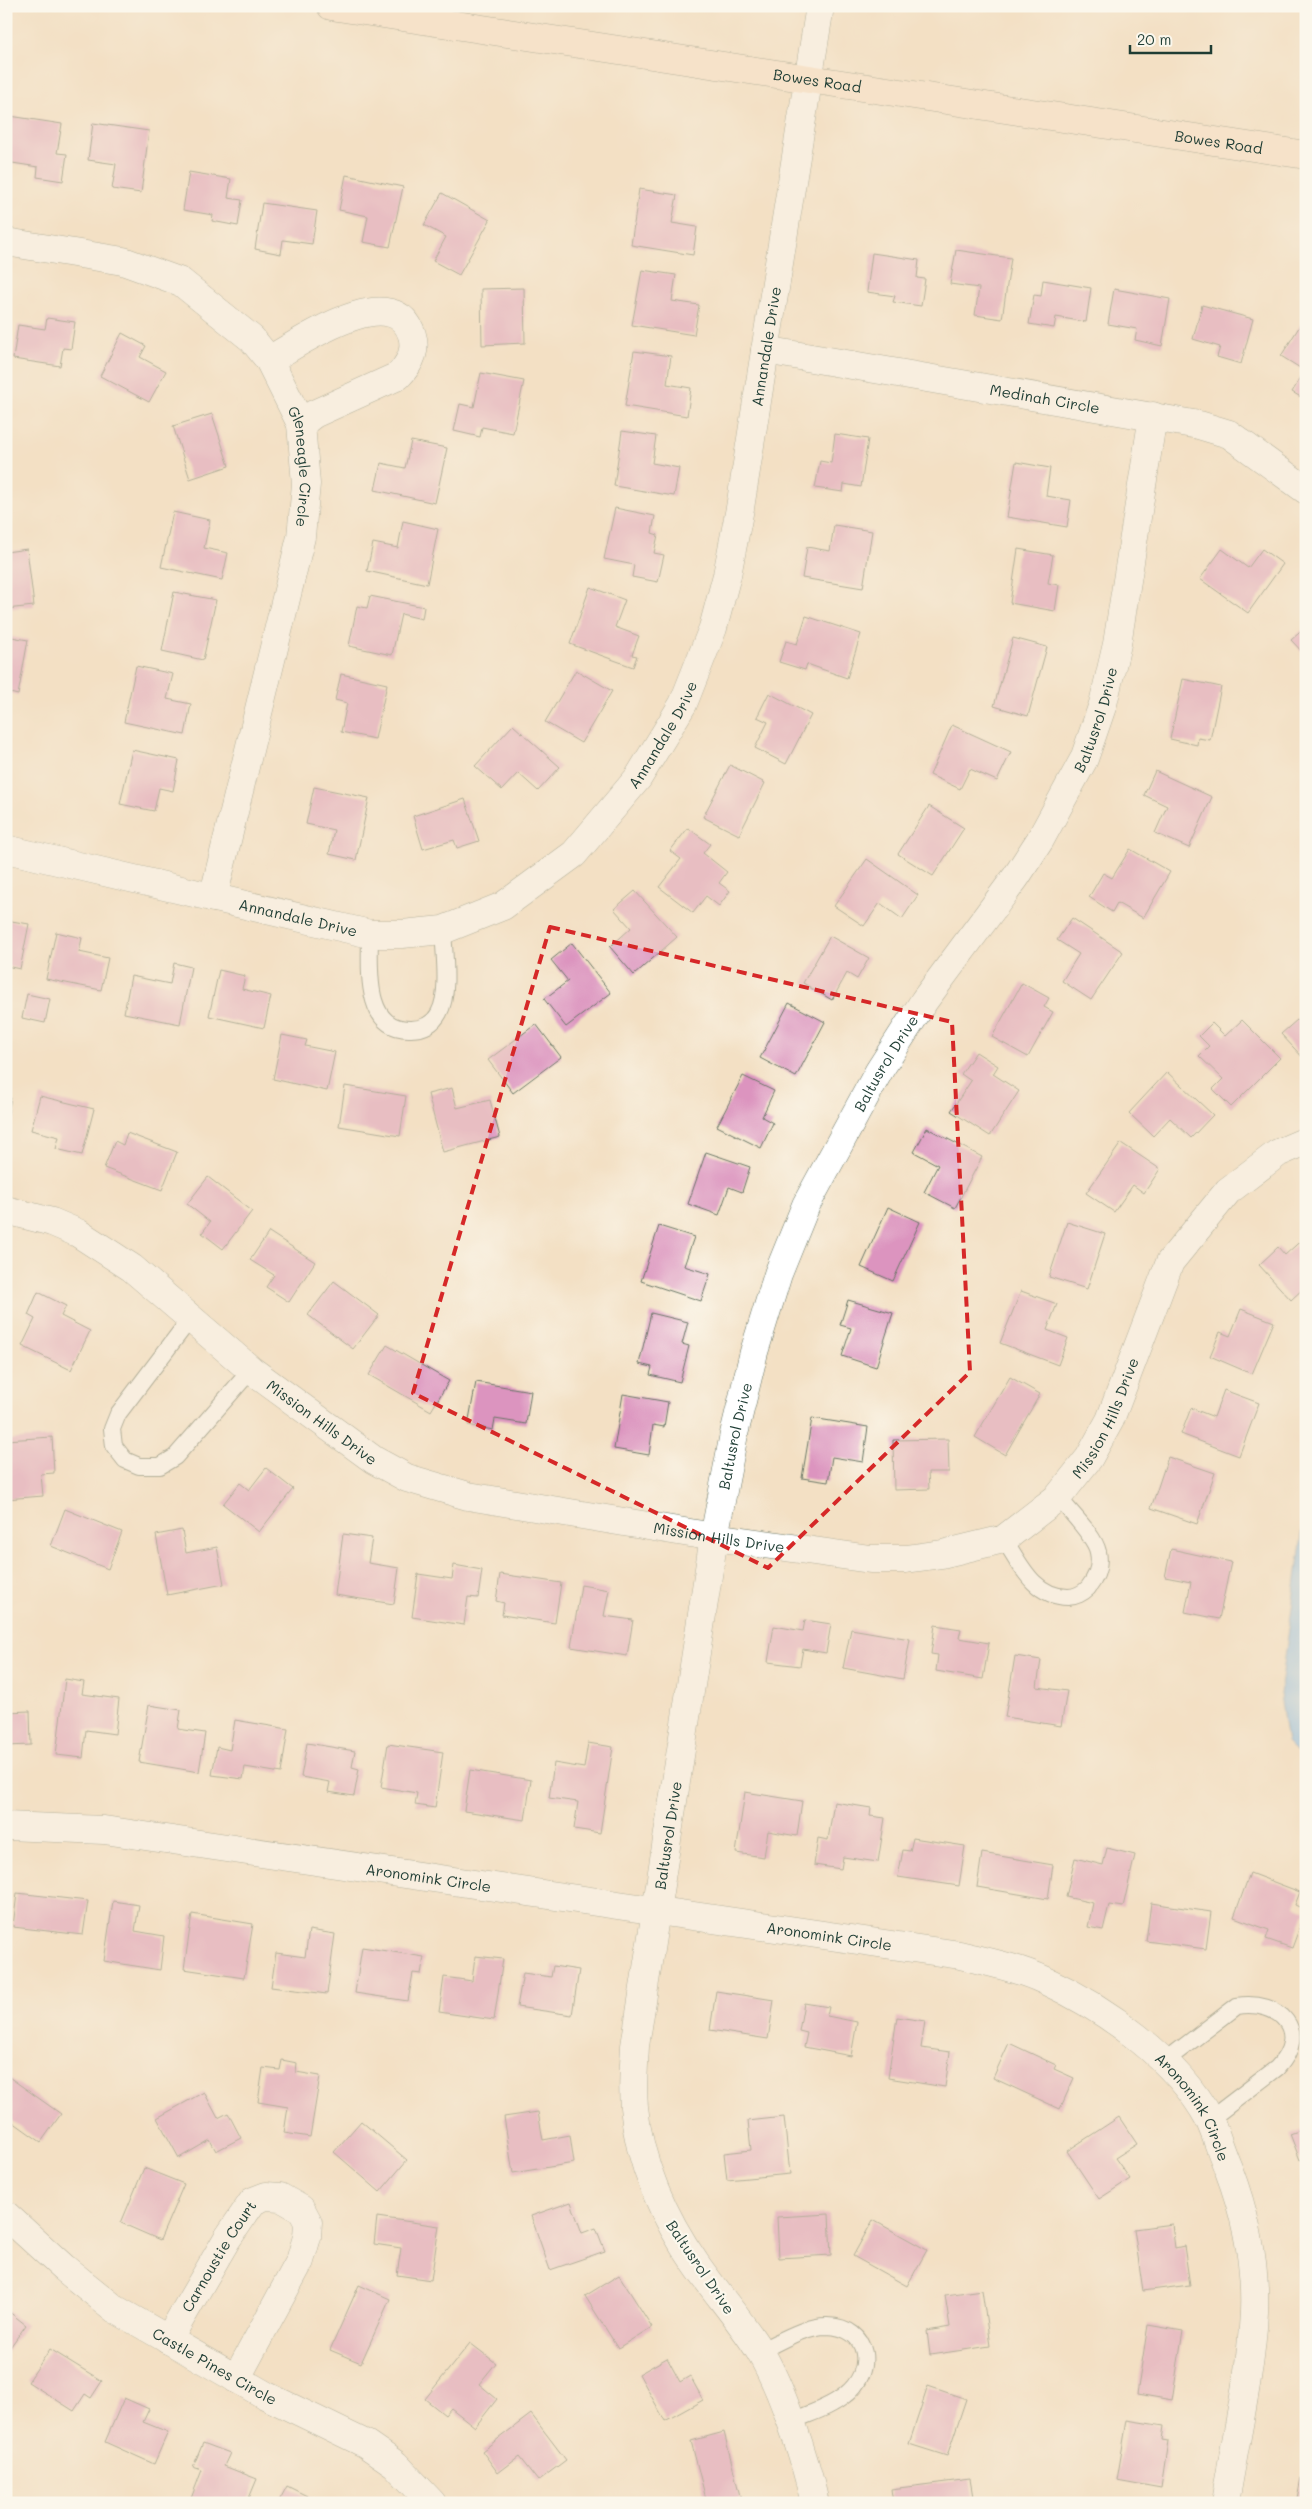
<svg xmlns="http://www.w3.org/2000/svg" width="1312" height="2509" font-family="Mali,sans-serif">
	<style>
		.water { fill: #7dbbf0; stroke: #4e7c92 }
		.building { fill: #dc94bf }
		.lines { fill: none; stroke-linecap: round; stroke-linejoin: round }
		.service-casing { stroke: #697666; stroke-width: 18 }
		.minor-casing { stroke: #697666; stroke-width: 29 }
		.secondary-casing { stroke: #697666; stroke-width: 29 }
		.service { stroke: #fff; stroke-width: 16 }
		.minor { stroke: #fff; stroke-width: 28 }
		.secondary { stroke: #fbe5cf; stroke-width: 28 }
		.marked { fill: none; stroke: #d62828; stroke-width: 4; stroke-dasharray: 10 6; stroke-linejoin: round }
		.labels { text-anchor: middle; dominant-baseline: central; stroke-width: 4.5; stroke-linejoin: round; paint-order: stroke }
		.street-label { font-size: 15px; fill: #1f3d34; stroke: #fbf7ec }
	</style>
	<rect width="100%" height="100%" fill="#fbf7ec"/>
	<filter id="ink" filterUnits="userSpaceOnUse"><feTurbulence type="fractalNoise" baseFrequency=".02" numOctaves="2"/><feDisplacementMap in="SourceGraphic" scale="10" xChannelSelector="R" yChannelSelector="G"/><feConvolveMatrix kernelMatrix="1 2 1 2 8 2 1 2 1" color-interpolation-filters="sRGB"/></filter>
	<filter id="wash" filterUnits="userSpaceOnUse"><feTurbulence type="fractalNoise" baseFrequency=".0096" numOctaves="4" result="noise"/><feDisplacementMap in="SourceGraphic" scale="20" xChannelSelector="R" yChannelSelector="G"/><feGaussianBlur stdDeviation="1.12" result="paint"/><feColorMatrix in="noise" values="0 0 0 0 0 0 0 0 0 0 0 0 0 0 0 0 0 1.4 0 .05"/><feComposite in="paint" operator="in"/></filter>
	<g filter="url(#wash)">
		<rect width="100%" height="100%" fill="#f3e0c4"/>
		<path class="water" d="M1306 1507V1761L1287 1742 1280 1694Z"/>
		<g id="blocks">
			<path class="building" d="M1177 6H1193V10Z
				M10 116 62 124 57 153 67 154 63 181 37 177 38 167 6 162V139Z
				M93 123 149 131 141 193 112 189 116 164 88 160Z
				M189 172 231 179 228 198 242 200 238 226 212 221 213 215 183 210Z
				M346 175 403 187 390 247 363 242 368 216 339 210Z
				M639 189 677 195 672 223 697 227 693 255 631 245Z
				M442 193 490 220 459 275 433 261 446 237 424 225Z
				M262 203 317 211 312 244 283 240 281 254 255 249Z
				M956 250 1011 258 1002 319 975 315 979 288 950 284Z
				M872 253 919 260 917 278 925 279 921 306 893 302 895 296 867 292Z
				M642 270 676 275 672 301 699 305 694 335 632 325Z
				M1043 280 1091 288 1086 322 1056 317 1054 328 1029 324 1034 295 1041 296Z
				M524 288 525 343 482 345 481 289Z
				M1114 289 1170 299 1162 346 1135 340 1137 329 1108 324Z
				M1202 305 1253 319 1241 364 1217 357 1220 347 1193 339Z
				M47 318 75 322 71 349 63 348 60 366 13 359 18 325 45 329Z
				M1301 324 1306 327V400L1292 392 1305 371 1281 356Z
				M122 333 146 346 140 357 166 371 149 402 100 376Z
				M634 351 671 356 667 384 691 388 687 416 625 406Z
				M481 373 524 381 513 433 482 427 480 437 454 431 460 404 474 407Z
				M212 414 229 466 190 479 173 426Z
				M622 431 656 436 652 463 679 468 674 496 614 486Z
				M835 434 868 439 861 487 844 484 843 492 815 488 820 461 831 463Z
				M411 441 447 448 435 503 375 490 381 463 405 468Z
				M1016 462 1050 468 1046 496 1071 500 1067 527 1007 517Z
				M615 508 655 516 652 533 658 535 654 553 664 555 658 582 632 577 634 565 604 559Z
				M173 512 210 520 204 548 228 553 222 580 161 567Z
				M403 521 438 529 427 584 367 571 373 543 398 548Z
				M834 525 872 531 863 588 802 578 807 547 830 551Z
				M27 549 34 606 6 609V552Z
				M1018 549 1053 555 1048 583 1059 585 1055 611 1010 603Z
				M1222 549 1248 568 1262 549 1283 564 1248 613 1200 579Z
				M590 587 625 600 615 627 639 636 632 655 637 656 633 667 570 644Z
				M174 592 216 600 203 660 162 651Z
				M370 596 424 607 422 619 401 614 392 655 349 646 357 606 367 608Z
				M806 616 861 634 847 678 807 664 805 670 779 662 786 641 797 644Z
				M1306 627V656L1291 640Z
				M6 636 28 640 18 695 6 692Z
				M1013 638 1047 647 1028 716 994 706Z
				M136 666 173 674 167 699 191 704 185 735 124 722Z
				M576 670 612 691 581 743 545 722Z
				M341 674 387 684 375 739 341 732 347 703 335 700Z
				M1183 679 1221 687 1210 740 1198 738 1197 745 1170 739Z
				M769 693 811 715 786 764 755 748 768 722 757 717Z
				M513 725 560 767 538 791 518 773 502 790 475 766Z
				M952 725 1011 752 997 781 970 769 960 789 930 775Z
				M132 750 179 760 173 791 159 788 154 811 120 804Z
				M730 765 765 783 739 835 703 817Z
				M1155 771 1212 797 1189 848 1155 833 1167 806 1144 795Z
				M314 787 369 798 356 860 329 854 334 830 306 824Z
				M465 799 479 841 457 848 454 840 423 849 413 816Z
				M929 806 964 828 933 876 898 854Z
				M688 828 710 844 703 853 727 872 719 883 730 891 719 906 706 896 693 913 659 887 681 859 670 851Z
				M1130 849 1170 872 1143 918 1117 903 1112 912 1089 897 1103 873 1112 878Z
				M867 859 918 895 902 919 880 903 864 926 834 906Z
				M635 891 677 937 634 975 610 947 631 928 614 909Z
				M1072 918 1123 952 1091 1000 1062 981 1079 954 1057 940Z
				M6 920 29 924 20 969 6 966Z
				M56 932 82 938 79 952 108 958 101 990 46 979Z
				M830 936 869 958 857 979 847 973 832 1000 803 983Z
				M572 943 611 993 566 1027 544 999 568 981 551 960Z
				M174 963 191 967 180 1024 124 1013 131 976 170 984Z
				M219 970 245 976 242 989 271 996 264 1028 209 1016Z
				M1022 983 1049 998 1044 1007 1053 1012 1028 1057 992 1037Z
				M27 994 50 999 45 1023 22 1018Z
				M789 1003 825 1022 796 1077 760 1058Z
				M1306 1012V1061L1281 1034Z
				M1242 1020 1280 1058 1231 1107 1213 1089 1223 1079 1199 1056 1209 1046 1199 1036 1212 1023 1225 1036Z
				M536 1024 561 1057 513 1093 488 1060Z
				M282 1035 307 1040 305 1046 335 1052 327 1091 273 1079Z
				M976 1052 998 1066 993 1074 1019 1091 990 1136 951 1111 971 1081 961 1074Z
				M1167 1072 1213 1115 1191 1138 1170 1118 1153 1136 1129 1113Z
				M743 1076 774 1091 762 1117 773 1123 761 1148 717 1126Z
				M345 1086 406 1096 400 1136 339 1126Z
				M452 1088 457 1108 490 1100 500 1137 443 1152 428 1094Z
				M40 1096 94 1109 82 1155 56 1149 59 1137 31 1130Z
				M6 1097 11 1098 7 1118H6Z
				M927 1128 982 1157 955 1208 924 1192 938 1165 914 1152Z
				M127 1133 177 1152 162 1190 104 1168 115 1141 123 1145Z
				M1121 1143 1160 1169 1144 1193 1133 1185 1114 1212 1086 1193Z
				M706 1152 750 1167 742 1192 729 1187 719 1215 688 1204Z
				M208 1177 252 1211 223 1249 202 1233 210 1222 187 1204Z
				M888 1207 920 1222 893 1281 861 1267Z
				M1067 1222 1105 1234 1087 1289 1049 1277Z
				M659 1226 694 1237 684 1266 710 1274 701 1301 641 1281Z
				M269 1232 315 1262 289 1302 266 1287 274 1275 250 1260Z
				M1306 1236V1286L1291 1300 1259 1265 1278 1247 1285 1255Z
				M334 1281 379 1315 353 1349 308 1315Z
				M1021 1291 1057 1304 1047 1330 1068 1338 1058 1365 1000 1343Z
				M38 1292 66 1306 61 1316 90 1331 71 1370 22 1346 35 1319 28 1315Z
				M848 1300 893 1313 876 1367 842 1356 851 1328 840 1325Z
				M1241 1309 1274 1322 1252 1374 1210 1356 1220 1332 1230 1336Z
				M651 1313 688 1322 682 1344 689 1346 680 1382 650 1375 652 1367 639 1364Z
				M387 1345 449 1381 431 1411 369 1375Z
				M1010 1377 1040 1394 1005 1455 975 1437Z
				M476 1382 531 1391 526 1424 495 1419 493 1430 468 1425Z
				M1224 1390 1259 1403 1239 1456 1181 1434 1191 1408 1214 1417Z
				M623 1394 668 1402 664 1427 653 1425 649 1455 614 1449Z
				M812 1418 868 1427 863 1462 832 1457 828 1482 802 1478Z
				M52 1437 54 1473 41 1474 43 1496 6 1499V1440Z
				M948 1439 949 1472H928L929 1489 894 1490 893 1440Z
				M1168 1457 1215 1473 1197 1524 1151 1508Z
				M266 1468 293 1489 259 1532 223 1504 240 1483 249 1490Z
				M65 1509 122 1532 108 1569 51 1546Z
				M182 1530 186 1553 217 1547 224 1584 167 1595 156 1535Z
				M343 1534 372 1538 368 1563 399 1568 394 1604 335 1595Z
				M1171 1549 1231 1562 1219 1619 1185 1612 1191 1582 1165 1577Z
				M454 1565 482 1570 478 1598 468 1597 464 1625 412 1617 418 1574 452 1579Z
				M500 1574 561 1583 555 1623 502 1615 504 1603 496 1601Z
				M581 1585 609 1590 604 1616 633 1620 627 1656 571 1647Z
				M805 1620 831 1624 826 1653 803 1649 800 1666 768 1662 774 1626 803 1631Z
				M935 1625 961 1629 959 1638 989 1643 983 1679 936 1671 938 1655 931 1654Z
				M851 1629 910 1639 903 1679 843 1668Z
				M1015 1656 1041 1660 1037 1687 1067 1691 1061 1726 1005 1717Z
				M65 1679 84 1682 82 1694 119 1699 115 1734 86 1730 83 1758 56 1755Z
				M149 1705 181 1710 178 1729 205 1733 199 1772 139 1762Z
				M30 1711 31 1745 6 1746V1712Z
				M235 1720 288 1729 281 1773 245 1767 243 1779 212 1775 217 1747 230 1750Z
				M307 1743 355 1751 352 1767 359 1769 354 1796 328 1792 330 1782 301 1777Z
				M588 1743 613 1747 600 1833 574 1829 578 1802 549 1798 554 1763 584 1768Z
				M388 1744 443 1752 435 1808 415 1805 417 1793 381 1787Z
				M470 1770 531 1780 525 1820 464 1811Z
				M745 1792 802 1801 797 1836 768 1831 764 1857 736 1853Z
				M834 1802 871 1808 870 1816 885 1818 878 1862 843 1857 841 1869 814 1865 818 1838 828 1840Z
				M913 1838 965 1846 959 1886 898 1877 903 1850 910 1851Z
				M1107 1848 1135 1855 1123 1907 1109 1905 1103 1930 1088 1927 1093 1903 1066 1897 1075 1858 1103 1865Z
				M982 1853 1053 1865 1048 1899 977 1887Z
				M1250 1873 1300 1892 1295 1905 1306 1910 1292 1948 1266 1939 1269 1930 1234 1917Z
				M17 1893 88 1901 83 1935 13 1927Z
				M113 1901 139 1905 135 1931 164 1936 160 1970 104 1961Z
				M1151 1903 1211 1912 1206 1949 1146 1941Z
				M192 1914 253 1924 244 1978 184 1969Z
				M309 1930 335 1934 327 1994 271 1987 276 1953 305 1957Z
				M362 1947 424 1957 421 1974 413 1973 408 2001 355 1993Z
				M475 1956 503 1959 494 2020 439 2012 444 1977 472 1981Z
				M553 1966 579 1970 572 2015 517 2007 523 1973 551 1977Z
				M716 1991 774 2000 768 2039 710 2030Z
				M804 2003 829 2007 827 2016 857 2022 851 2056 804 2047 807 2033 799 2031Z
				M897 2017 925 2021 921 2048 950 2052 945 2087 888 2078Z
				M1009 2043 1056 2065 1054 2069 1074 2078 1060 2109 993 2078Z
				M282 2060 297 2063 296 2072 320 2076 310 2137 284 2133 288 2107 258 2102 263 2068 280 2070Z
				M6 2075 61 2114 41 2142 6 2117Z
				M204 2092 218 2118 228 2113 241 2138 216 2151 210 2140 179 2158 157 2118Z
				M538 2112 543 2140 570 2135 574 2163 513 2173 504 2117Z
				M784 2117 790 2174 727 2180 724 2153 751 2150 748 2121Z
				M1119 2117 1137 2144 1115 2158 1130 2179 1099 2199 1067 2151Z
				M361 2121 407 2160 380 2192 334 2152Z
				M1306 2128V2157L1300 2160 1290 2134Z
				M144 2168 184 2184 160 2240 121 2223Z
				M571 2202 582 2233 596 2228 605 2251 550 2270 531 2216Z
				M829 2214 831 2255 779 2258 777 2217Z
				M377 2217 439 2226 431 2280 397 2275 401 2248 374 2244Z
				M873 2220 927 2250 907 2286 853 2256Z
				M1172 2224 1175 2248 1184 2246 1190 2285 1143 2291 1134 2229Z
				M619 2275 652 2327 618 2348 585 2296Z
				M359 2285 390 2299 361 2363 330 2350Z
				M982 2290 990 2346 930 2355 927 2331 950 2327 945 2295Z
				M8 2311 26 2325 6 2353V2313Z
				M1148 2325 1183 2331 1172 2400 1137 2394Z
				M470 2343 496 2363 479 2384 497 2399 475 2427 451 2408 445 2415 425 2399Z
				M50 2349 102 2381 91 2398 85 2394 74 2411 28 2382Z
				M667 2358 680 2382 690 2376 703 2400 665 2421 639 2374Z
				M928 2386 966 2399 947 2456 909 2444Z
				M124 2398 149 2409 143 2422 168 2432 154 2464 105 2442Z
				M531 2414 566 2460 538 2481 519 2457 498 2473 482 2451Z
				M1127 2420 1164 2426 1162 2440 1168 2441 1161 2488 1117 2480Z
				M724 2432 741 2500 729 2503H707L691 2441Z
				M203 2443 230 2453 224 2466 257 2479 247 2503H196L190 2501 202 2470 193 2467Z
				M1301 2478 1306 2479V2503H1296Z
				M970 2479 974 2503H893L891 2489Z
				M287 2486 321 2503H278Z"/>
		</g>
	</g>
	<g filter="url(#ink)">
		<use href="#blocks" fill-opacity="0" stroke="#697666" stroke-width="1"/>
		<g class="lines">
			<defs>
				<path id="service" d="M370 934C370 966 363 1031 411 1029 423 1029 433 1024 439 1013 450 993 444 953 443 930
					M190 1319 118 1414 112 1429 114 1446 125 1460 139 1466H160L175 1457 251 1370
					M1004 1539C1020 1564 1034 1597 1068 1597 1075 1597 1083 1593 1088 1588 1096 1578 1101 1566 1098 1552 1095 1536 1069 1511 1058 1497
					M1165 2061 1237 2006C1280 1999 1311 2032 1277 2068L1209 2120
					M759 2351C780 2342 804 2326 827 2326 871 2327 875 2372 845 2395 830 2408 807 2414 790 2422"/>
				<g id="minor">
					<path id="s1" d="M6 242 123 261 181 282 252 339 269 360 301 424 306 484 301 537 213 898"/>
					<path id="s2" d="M765 350 1199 425 1229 434 1306 490"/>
					<path d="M269 360C299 343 394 277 412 335 417 351 409 365 398 376L314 414 301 424"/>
					<path id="s3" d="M6 849 370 934H402L443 930 503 906 574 854 638 778 683 704 713 628 727 575 740 508 820 6"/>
					<path id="s4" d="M6 1210 52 1222 78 1233 132 1268 251 1370 374 1460 407 1478 468 1496 714 1537 870 1559H906L942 1554 1004 1539 1058 1497 1089 1458 1110 1420 1170 1262 1228 1191 1278 1153 1306 1141"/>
					<path id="s5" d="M6 1826 104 1830 960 1955C988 1962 1018 1968 1044 1980 1105 2008 1177 2059 1209 2119 1216 2134 1221 2152 1228 2168 1246 2215 1256 2262 1254 2312 1251 2375 1235 2441 1225 2503"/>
					<path id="s6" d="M6 2215 64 2268 115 2309 265 2395 366 2444 395 2464 432 2503"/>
					<path id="s7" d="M168 2340 227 2239 253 2201 266 2196 280 2197 301 2209 308 2222 307 2237 300 2261 236 2379"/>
					<path id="s8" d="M815 2503C805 2459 782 2387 759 2350 740 2320 716 2293 696 2264 664 2218 639 2163 634 2107 632 2086 634 2066 635 2046L714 1537 734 1434 754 1352 778 1274 806 1205 879 1071 924 1001 1016 877 1040 840 1084 759 1103 704 1117 644 1153 416"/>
				</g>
				<g id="secondary">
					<path id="s9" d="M331 6 1306 155"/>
				</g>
			</defs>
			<use href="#service" class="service-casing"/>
			<use href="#minor" class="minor-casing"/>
			<use href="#secondary" class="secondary-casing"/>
			<use href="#service" class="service"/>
			<use href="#minor" class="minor"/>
			<use href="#secondary" class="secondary"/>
		</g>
	</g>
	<path d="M0 0H1312V2509H0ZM550 927 952 1022 970 1372 768 1568 413 1393Z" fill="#f3e0c4" fill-opacity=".55" fill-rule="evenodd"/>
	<path class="marked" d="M550 927 952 1022 970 1372 768 1568 413 1393Z"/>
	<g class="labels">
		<g class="street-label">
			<text stroke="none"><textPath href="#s9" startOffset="492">Bowes Road</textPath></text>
			<text stroke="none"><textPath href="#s9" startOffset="898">Bowes Road</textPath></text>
			<text stroke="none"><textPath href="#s3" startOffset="1154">Annandale Drive</textPath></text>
			<text stroke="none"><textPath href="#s2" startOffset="284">Medinah Circle</textPath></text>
			<text stroke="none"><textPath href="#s1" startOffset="412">Gleneagle Circle</textPath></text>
			<text stroke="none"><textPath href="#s8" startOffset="1930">Baltusrol Drive</textPath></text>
			<text stroke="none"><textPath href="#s3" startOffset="749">Annandale Drive</textPath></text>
			<text stroke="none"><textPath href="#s3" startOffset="300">Annandale Drive</textPath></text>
			<text stroke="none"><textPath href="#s8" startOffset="1525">Baltusrol Drive</textPath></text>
			<text stroke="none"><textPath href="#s4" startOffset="1255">Mission Hills Drive</textPath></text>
			<text stroke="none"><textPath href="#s4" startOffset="385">Mission Hills Drive</textPath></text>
			<text stroke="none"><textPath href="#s8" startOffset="1120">Baltusrol Drive</textPath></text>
			<text stroke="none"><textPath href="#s4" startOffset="805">Mission Hills Drive</textPath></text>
			<text stroke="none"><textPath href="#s8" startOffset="715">Baltusrol Drive</textPath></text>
			<text stroke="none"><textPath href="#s5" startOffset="426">Aronomink Circle</textPath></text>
			<text stroke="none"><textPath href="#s5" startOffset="831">Aronomink Circle</textPath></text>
			<text stroke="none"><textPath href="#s5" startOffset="1251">Aronomink Circle</textPath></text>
			<text stroke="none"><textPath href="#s7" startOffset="98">Carnoustie Court</textPath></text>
			<text transform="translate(701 2267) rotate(56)">Baltusrol Drive</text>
			<text stroke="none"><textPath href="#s6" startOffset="259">Castle Pines Circle</textPath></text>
		</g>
	</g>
	<rect width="1312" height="2509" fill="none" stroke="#fbf7ec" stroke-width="25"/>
	<path d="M1130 45v8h81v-8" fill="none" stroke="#1f3d34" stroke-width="2.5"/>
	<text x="1137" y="45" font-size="15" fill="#1f3d34" stroke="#fbf7ec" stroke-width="4" paint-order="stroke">20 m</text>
</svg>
